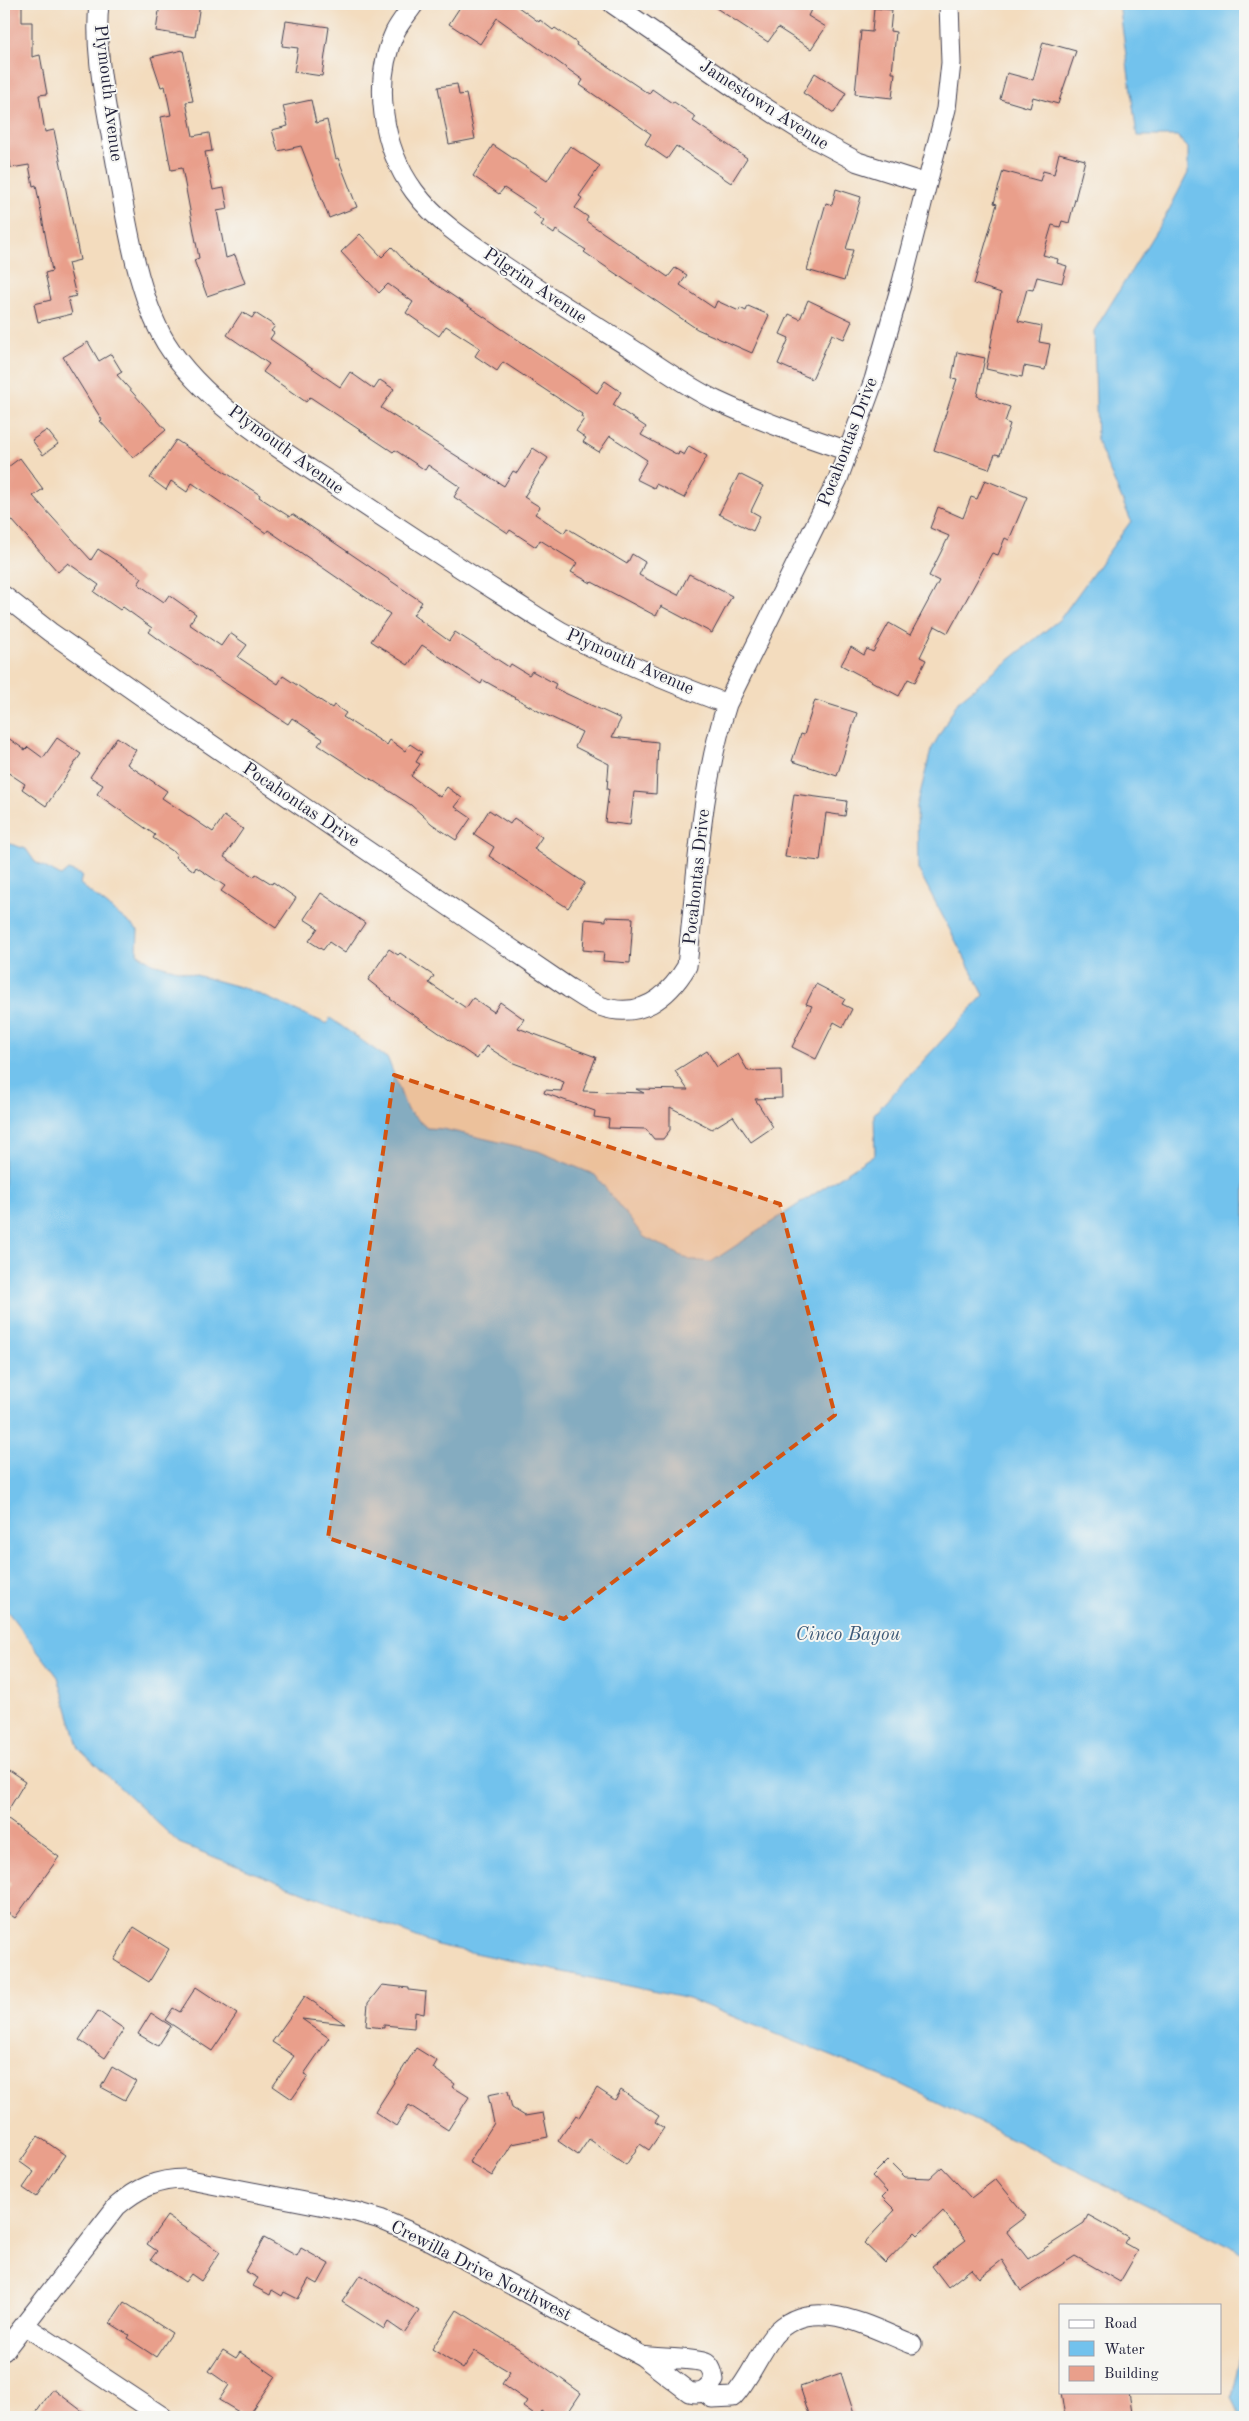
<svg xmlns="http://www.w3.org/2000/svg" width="1249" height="2421" font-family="'Old Standard TT',serif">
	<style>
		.water { fill: #72c2ed; stroke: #4a7294 }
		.building { fill: #e99f8b }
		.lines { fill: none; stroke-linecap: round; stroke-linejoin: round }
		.street-casing { stroke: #413e4f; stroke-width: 21 }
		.street { stroke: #fff; stroke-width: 19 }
		.marked { fill: #d45411; fill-opacity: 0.2; stroke: #d45411; stroke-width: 4; stroke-dasharray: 10 6; stroke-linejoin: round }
		.labels { text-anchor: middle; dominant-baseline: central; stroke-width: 4; stroke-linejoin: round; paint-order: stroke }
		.street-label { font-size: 18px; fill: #22223b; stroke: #f6f6f2 }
		.water-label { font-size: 19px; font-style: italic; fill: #3e5a79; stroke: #f6f6f2 }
	</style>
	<rect width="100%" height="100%" fill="#f6f6f2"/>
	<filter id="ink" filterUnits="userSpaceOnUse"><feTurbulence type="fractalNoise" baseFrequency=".02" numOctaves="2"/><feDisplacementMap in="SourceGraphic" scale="10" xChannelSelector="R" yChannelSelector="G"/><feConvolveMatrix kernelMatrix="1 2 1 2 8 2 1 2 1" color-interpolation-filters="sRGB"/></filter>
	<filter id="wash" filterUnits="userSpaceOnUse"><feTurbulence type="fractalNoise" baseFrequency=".0096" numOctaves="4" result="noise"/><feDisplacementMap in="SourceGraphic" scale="20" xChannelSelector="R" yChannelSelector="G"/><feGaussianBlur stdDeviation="1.12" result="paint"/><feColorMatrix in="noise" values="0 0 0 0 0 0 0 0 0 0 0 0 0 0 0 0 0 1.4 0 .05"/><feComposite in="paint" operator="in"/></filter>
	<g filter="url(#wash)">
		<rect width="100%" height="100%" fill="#f3dcbe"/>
		<path class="water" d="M1119 4H1245V2254L901 2084 689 1999 437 1945 179 1843 79 1749 58 1677 4 1607V842L26 849 35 862 61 876 68 870 82 875 80 884 138 930 137 953 152 963 247 989 327 1024 330 1018 388 1059 407 1110 427 1128 443 1129 538 1151 595 1175 644 1237 690 1260 711 1262 875 1154 874 1114 984 995 918 869 917 806 931 750 958 701 1060 619 1131 521 1097 441 1094 331 1169 210 1188 173V148L1177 136H1137Z
			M1245 2333V2417H1241L1231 2397Z"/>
		<g id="blocks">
			<path class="building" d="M4 4H22V22H32V57L40 55 47 94 39 95 45 132 54 130 80 260 68 263 76 296 68 298 72 314 38 322 34 304 51 300 45 273 52 271 36 185 33 186 29 165 11 168 4 128V96L9 95 4 66Z
				M160 4H200L195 37 156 31Z
				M462 4H514L539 22 540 20 553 30 555 28 577 43 576 45 649 94 652 89 672 103 674 102 696 117 693 121 747 158 731 183 676 146 667 159 645 144 651 134 580 85 583 80 497 18 480 44 449 24Z
				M710 4H801L811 10 808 16 826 27 811 49 778 28 768 42Z
				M874 8 892 10 890 31 896 32 892 73H895L892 98 855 94 861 31 872 32Z
				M286 21 329 27 322 76 294 72 298 48 282 46Z
				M1043 42 1076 51 1058 104 1033 97 1030 108 1000 99 1007 73 1033 80Z
				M183 50 193 101 186 102 193 136 209 133 212 151 205 152 213 190 224 188 228 209 217 211 226 258 235 255 245 283 207 296 194 260 199 258 182 168 171 170 161 117 171 115 165 86 161 87 151 57Z
				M815 73 846 93 834 113 803 93Z
				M457 84 459 95 466 94 475 139 449 144 438 87Z
				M311 100 316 123 327 120 336 159 338 158 357 207 329 218 301 146 278 151 272 130 288 126 283 106Z
				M493 145 547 181 570 146 600 166 579 196 582 198 575 208 588 217 586 221 668 277 675 268 687 275 680 285 714 308 717 301 739 311 740 308 746 311 748 306 769 315 752 353 697 329 584 252 586 250 556 230 554 234 541 225 544 221 533 213 536 209 504 188 499 194 473 176Z
				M1059 153 1085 160 1069 223 1062 221 1060 227 1052 225 1043 255 1058 259 1057 263 1067 266 1062 283 1037 277 1033 290 1027 289 1018 321 1042 326 1039 342 1050 344 1045 370 1024 366 1022 377 986 369 1001 293 974 284 997 204 994 203 1003 171 1040 181 1043 171 1054 174Z
				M836 189 861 197 846 249 853 250 844 281 807 270 826 203 832 205Z
				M360 234 382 257 392 247 410 267 597 393 605 381 621 392 613 405 646 427 641 435 678 455 679 452 684 455 689 446 707 456 684 498 656 484 654 488 636 479 647 460 610 436 599 452 583 442 586 438 576 431 584 419 581 417 582 414 503 362 497 371 475 356 480 348 446 326 439 336 406 313 413 302 388 284 379 293 341 252Z
				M808 300 852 321 844 339 832 334 812 379 778 364 789 338 780 334 789 314 800 319Z
				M242 312 252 318 255 313 275 326 271 331 274 333 270 339 340 387 350 372 374 389 380 380 394 389 381 408 504 486 513 471 517 473 533 448 548 458 524 497 540 507 535 514 564 533 567 528 627 564 632 554 645 562 639 575 678 595 689 574 732 596 712 633 661 606 656 616 592 582 591 583 571 572 577 563 540 540 536 547 510 530 508 533 454 497 460 487 428 465 425 470 395 450 393 452 310 397 306 402 263 372 269 364 227 335Z
				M88 342 99 361 111 354 122 372 117 375 166 430 133 458 100 421 102 420 63 357Z
				M957 352 985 358 977 396 1010 407 1005 422 1010 424 1000 455 995 454 989 469 934 450 957 379 952 378Z
				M47 430 58 444 43 455 32 440Z
				M176 440 260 495 259 497 290 517 292 514 422 602 413 615 449 641 455 632 509 667 511 664 529 675 532 671 556 684 554 688 621 719 612 737 658 742 656 794 634 792 630 825 605 822 609 789H607L609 764 575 747 582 732 540 712 483 680 481 684 422 645 408 665 371 641 390 614 268 530 266 533 192 483 187 492 171 481 166 490 150 478Z
				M20 458 43 489 33 496 91 560 98 549 142 578 138 584 164 602 169 595 196 614 189 624 221 646 230 633 247 645 238 657 278 684 283 676 332 708 334 705 346 713 343 717 387 745 390 740 405 751 410 744 422 752 416 762 420 764 411 776 440 797 447 787 462 798 455 807 471 818 456 840 432 824 411 805 318 745 323 739 292 718 288 724 164 643 149 632 152 628 123 607 120 610 94 592 99 585 68 563 58 572 4 511V470Z
				M739 474 763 486 751 511 760 516 753 531 719 514Z
				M985 480 1027 497 1009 540 1005 538 998 555 992 553 948 633 935 626 920 657 926 660 915 682 908 679 899 696 841 665 851 647 864 655 867 649 873 652 889 623 910 635 939 581 929 576 949 536 930 528 938 507 963 518 971 497 977 499Z
				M815 700 857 713 837 776 792 761 801 734 804 735Z
				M4 735 25 750 28 747 43 758 57 738 81 754 46 806 22 789 25 784 4 770Z
				M117 737 136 750 127 764 167 791 162 798 213 832 224 816 243 829 224 857 254 877 256 874 272 884 273 882 296 898 276 928 221 891 225 886 196 867 194 871 175 857 177 854 153 838 155 835 97 794 103 785 90 777Z
				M794 794 847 801 845 816 826 813 820 861 785 857Z
				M489 810 510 824 514 818 542 837 534 849 585 883 568 908 489 856 494 847 474 834Z
				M321 893 365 923 345 953 329 942 323 950 309 941 318 928 304 919Z
				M606 917 633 918 630 963 603 961 604 952 583 950 585 919 606 921Z
				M389 949 398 955 400 953 434 976 429 983 466 1008 473 998 494 1012 500 1002 524 1019 518 1028 596 1057 583 1091 644 1093 636 1089 688 1090 675 1071 707 1051 717 1067 738 1054 748 1071 781 1070 782 1098 755 1099 773 1127 751 1142 733 1116 712 1129 670 1107V1130L663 1139H654L646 1129 608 1128 609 1119 594 1117 595 1111 544 1093 545 1090 561 1091 564 1082 511 1062 486 1046 477 1059 390 999 391 998 368 980Z
				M816 984 845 999 842 1004 852 1009 843 1027 834 1022 816 1059 792 1047 812 1006 806 1004Z
				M4 1768 25 1782 4 1817 59 1857 15 1918 4 1910V1894L11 1884 4 1879Z
				M134 1927 169 1949 149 1982 114 1960Z
				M382 1985 409 1988V1990L426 1992 424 2014 415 2012 414 2028 384 2025V2028L366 2026 368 2003Z
				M196 1987 237 2014 212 2051 165 2020 173 2008 180 2012Z
				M305 1996 345 2024 302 2019 329 2038 304 2074 308 2076 292 2099 273 2086 294 2056 272 2042Z
				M98 2011 124 2029 105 2058 79 2040Z
				M151 2013 171 2026 158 2046 138 2034Z
				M416 2048 437 2061 433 2068 455 2084 453 2087 469 2097 448 2130 409 2105 396 2126 375 2112Z
				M112 2067 136 2081 125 2100 101 2087Z
				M597 2088 615 2100 621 2090 659 2116 655 2122 664 2128 649 2150 640 2144 626 2165 589 2139 578 2155 558 2141 576 2115 579 2117Z
				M508 2091 512 2108 525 2116 543 2113 548 2137 512 2144 492 2176 469 2162 494 2123 488 2095Z
				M38 2136 65 2155 36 2197 23 2188 34 2172 20 2162Z
				M888 2160 905 2177 930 2178 942 2167 971 2198 996 2179 1026 2216 1006 2231 1028 2259 1084 2223 1088 2215 1128 2237 1124 2243 1138 2251 1120 2282 1075 2256 1021 2291 1002 2260 979 2278 971 2269 948 2287 932 2266 966 2240 943 2211 918 2235 915 2232 885 2263 864 2243 895 2210 882 2197 887 2192 872 2176Z
				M167 2216 220 2252 201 2281 191 2274 185 2282 151 2259 157 2251 147 2244Z
				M264 2238 297 2256 301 2248 329 2264 318 2284 309 2279 298 2299 284 2292 282 2296 272 2290 270 2295 253 2286 258 2278 245 2271Z
				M360 2275 419 2311 404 2333 388 2322 384 2329 342 2302Z
				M124 2302 172 2333 156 2357 127 2338 129 2335 110 2323Z
				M457 2310 524 2352 581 2393 565 2417H550L541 2411 537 2417 523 2407 527 2401 502 2384 510 2372 475 2351 463 2369 432 2349Z
				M223 2350 236 2358 240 2352 275 2376 247 2417 219 2400 229 2385 209 2371Z
				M841 2373 855 2417H810L800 2387Z
				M53 2389 90 2417H33Z
				M1061 2392H1129L1132 2412 1104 2417H1065Z"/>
		</g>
	</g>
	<g filter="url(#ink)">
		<use href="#blocks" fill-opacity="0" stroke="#413e4f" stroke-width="1"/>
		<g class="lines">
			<defs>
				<path id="street" d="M99 4C94 51 105 99 113 146 124 205 135 292 166 343 204 404 283 451 342 490 395 525 447 560 501 594 521 606 541 620 562 632 615 660 671 683 727 704
					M414 4C408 13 400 22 395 32 372 82 382 147 414 191 440 227 480 249 516 274 555 301 596 326 637 352 663 369 689 388 717 401 760 421 804 436 848 451
					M613 4 745 95 813 138 858 162 927 184
					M4 596 50 632 177 721 569 988C579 994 589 1002 600 1006 639 1020 668 998 687 966 697 878 700 788 727 704L838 479 874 380 902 282 946 109 951 63 949 4
					M24 2325 163 2417
					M4 2351 117 2206C138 2188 157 2179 185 2179L356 2212 380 2219 431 2241 642 2356 689 2392C701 2395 707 2391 714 2380 713 2374 712 2367 706 2363 700 2359 654 2358 642 2356
					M704 2392 712 2398 733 2397C750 2379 758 2355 773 2336 810 2292 869 2327 912 2344"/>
			</defs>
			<use href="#street" class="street-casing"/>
			<use href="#street" class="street"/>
		</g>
	</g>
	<path class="marked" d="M394 1075 780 1204 835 1415 564 1619 328 1538Z"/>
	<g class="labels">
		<g class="street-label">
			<text transform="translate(108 93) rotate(83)">Plymouth Avenue</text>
			<text transform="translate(764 105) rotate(33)">Jamestown Avenue</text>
			<text transform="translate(535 286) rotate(34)">Pilgrim Avenue</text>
			<text transform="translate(848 442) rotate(-69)">Pocahontas Drive</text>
			<text transform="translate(286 450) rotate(36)">Plymouth Avenue</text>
			<text transform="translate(630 662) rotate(24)">Plymouth Avenue</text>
			<text transform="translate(301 805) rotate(34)">Pocahontas Drive</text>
			<text transform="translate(697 877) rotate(-84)">Pocahontas Drive</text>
			<text transform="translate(481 2271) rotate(27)">Crewilla Drive Northwest</text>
		</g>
		<g class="water-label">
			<text x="848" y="1635">Cinco Bayou</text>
		</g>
	</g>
	<rect width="1249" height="2421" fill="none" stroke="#f6f6f2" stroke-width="20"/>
	<rect x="1059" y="2304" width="162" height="90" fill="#f6f6f2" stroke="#a1a1a9"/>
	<rect x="1069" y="2320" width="25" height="8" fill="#ffffff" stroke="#a1a1a9"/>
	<text x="1104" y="2328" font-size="15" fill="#22223b">Road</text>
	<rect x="1069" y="2341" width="25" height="15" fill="#72c2ed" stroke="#a1a1a9"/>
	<text x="1104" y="2354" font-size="15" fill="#22223b">Water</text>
	<rect x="1069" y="2366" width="25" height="15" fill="#e99f8b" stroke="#a1a1a9"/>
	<text x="1104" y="2378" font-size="15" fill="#22223b">Building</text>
</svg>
